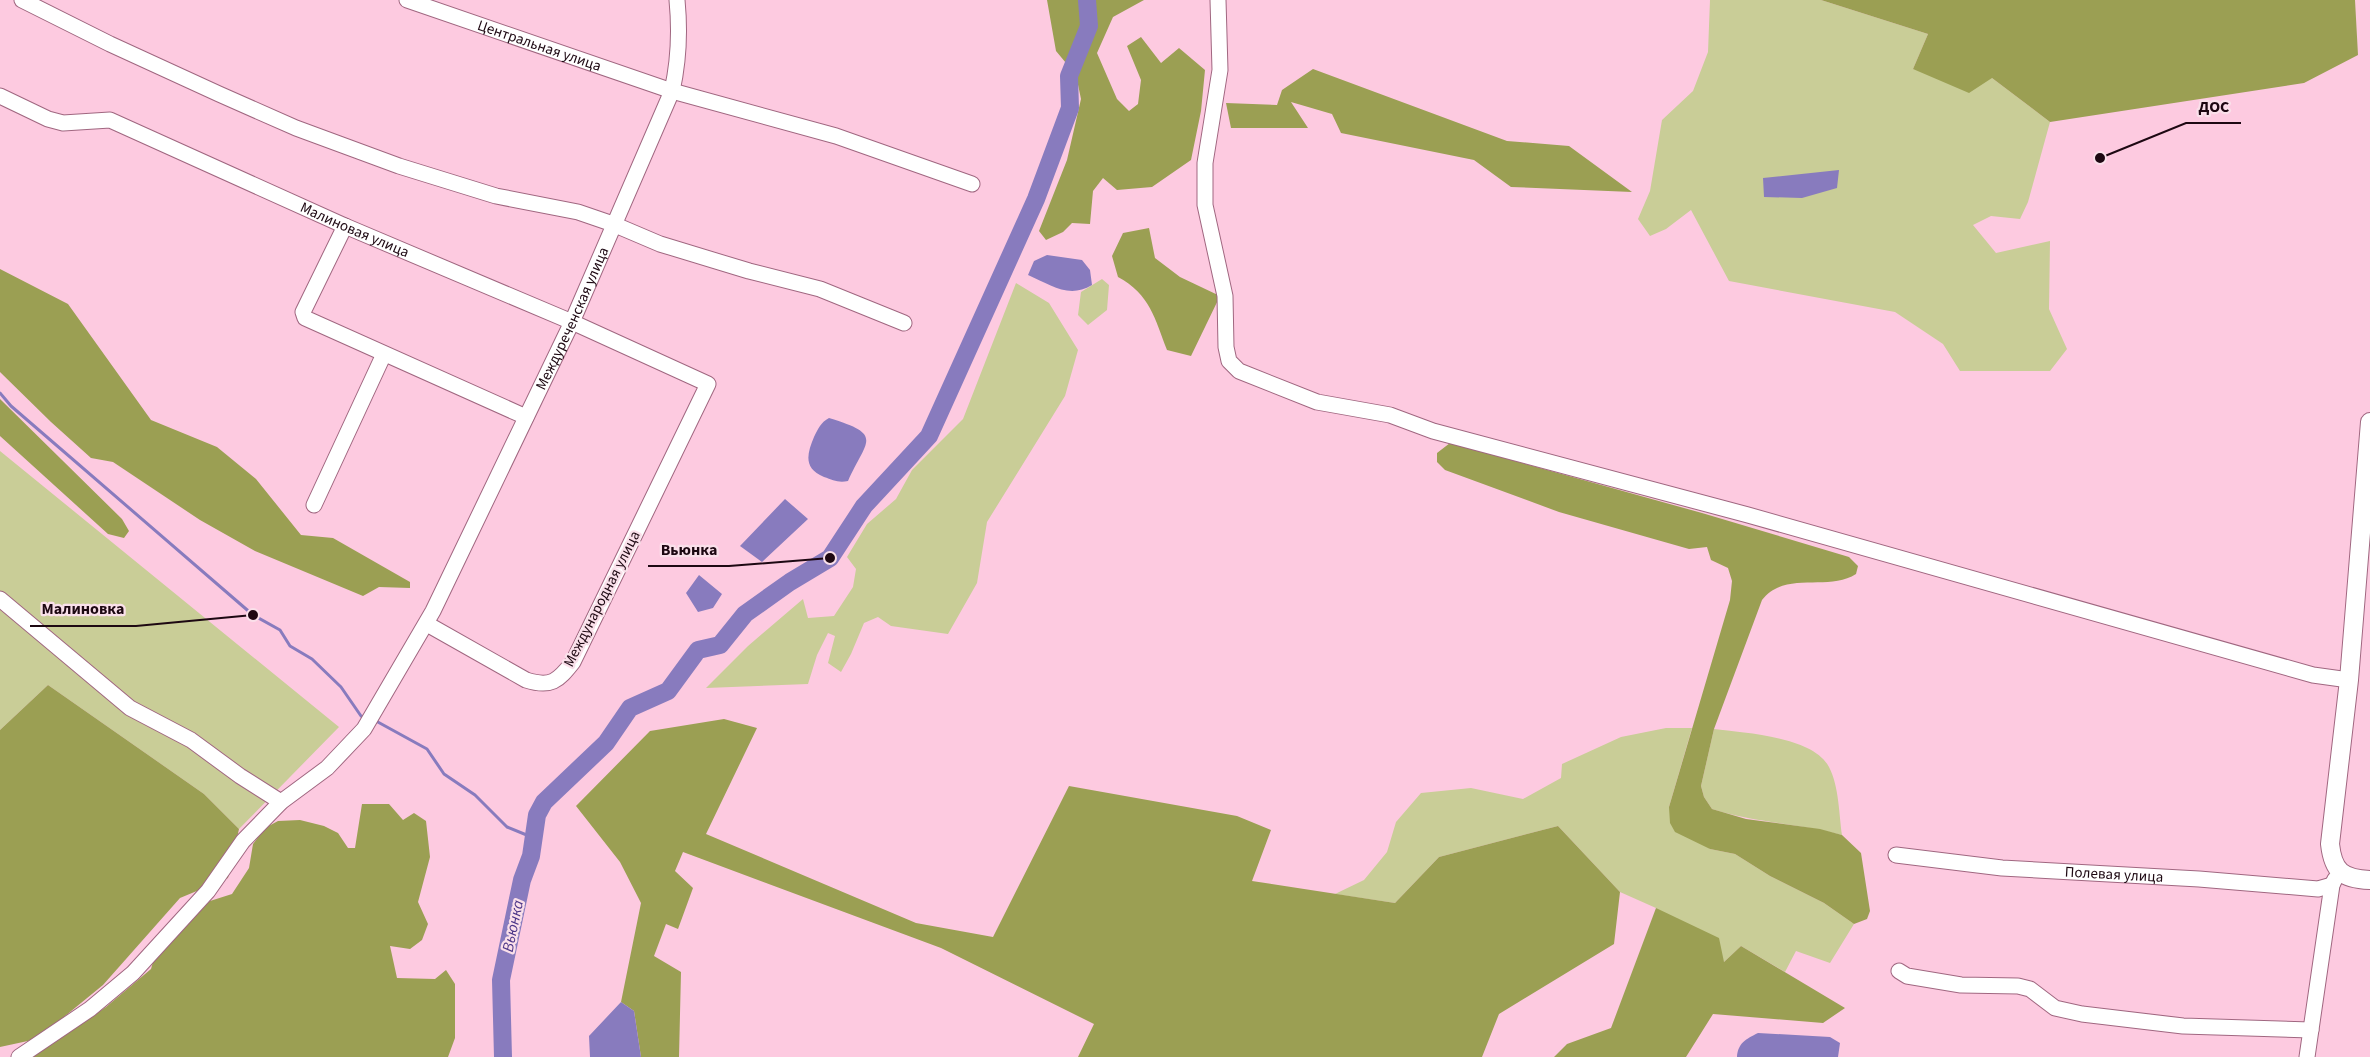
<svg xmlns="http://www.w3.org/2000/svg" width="2370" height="1057" font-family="'Source Sans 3',sans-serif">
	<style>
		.green { fill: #c9cd97 }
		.forest { fill: #9b9f53 }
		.water { fill: #887bbe }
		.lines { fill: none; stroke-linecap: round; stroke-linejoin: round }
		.stream { stroke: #887bbe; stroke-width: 3 }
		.river { stroke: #887bbe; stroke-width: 18 }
		.minor-casing { stroke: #a06780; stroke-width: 17 }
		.major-casing { stroke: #a06780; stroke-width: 20 }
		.minor { stroke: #fff; stroke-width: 15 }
		.major { stroke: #fff; stroke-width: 18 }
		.labels { text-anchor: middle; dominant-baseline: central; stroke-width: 4.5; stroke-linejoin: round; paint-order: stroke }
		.street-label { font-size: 15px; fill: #1d0812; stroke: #fae0ea }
		.water-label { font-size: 16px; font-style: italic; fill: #4c3688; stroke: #fae0ea }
		.leader { fill: none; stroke: #1d0812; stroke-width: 2 }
		.callout-dot { fill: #1d0812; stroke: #fae0ea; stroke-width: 2 }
		.callout-label { font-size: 16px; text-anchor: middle; font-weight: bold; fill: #1d0812; stroke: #fae0ea; stroke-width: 4.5; stroke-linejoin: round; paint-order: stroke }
	</style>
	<rect width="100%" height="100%" fill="#fdcae0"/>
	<path class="green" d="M1710 0H1821L1928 34 1913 69 1992 78 2050 122 2028 202 2020 219 1991 216 1973 225 1996 253 2050 241 2049 309 2067 349 2050 371H1960L1943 344 1895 312 1729 281 1691 210 1666 229 1650 236 1638 219 1650 191 1662 120 1693 91 1708 52Z
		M1102 279 1109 285 1107 310 1088 325 1078 315 1081 292Z
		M1016 283 1049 303 1078 350 1065 396 987 522 977 583 948 634 891 626 878 617 864 623 851 654 841 672 828 663 835 636 828 633 817 655 808 684 706 688 748 646 803 599 808 618 834 616 853 587 856 569 847 557 867 524 896 499 912 470 963 419Z
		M0 451 339 727 239 829 204 794 48 685 0 730Z
		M1666 728H1692L1669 807 1710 849 1735 854 1770 876 1824 903 1854 924 1830 963 1796 951 1785 972 1741 946 1724 962 1656 908 1620 892 1558 826 1439 857 1395 903 1335 894 1364 880 1387 852 1396 822 1421 793 1471 788 1523 799 1561 778 1562 764 1621 737Z
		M1714 729C1744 733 1813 736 1829 767 1839 786 1839 814 1842 835 1799 823 1754 823 1712 809L1704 797 1701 786Z"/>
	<path class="forest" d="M1047 0H1144L1113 17 1097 53 1117 99 1129 111 1138 104 1141 80 1127 46 1141 37 1161 63 1179 48 1205 70 1201 111 1191 160 1152 187 1117 190 1103 178 1093 191 1090 224 1072 223 1063 232 1046 240 1039 231 1067 160 1081 99 1076 75 1056 51Z
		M1821 0H2355L2358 55 2304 83 2050 122 1992 78 1969 93 1913 69 1928 34Z
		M1313 69 1507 141 1569 146 1632 192 1511 187 1474 160 1341 133 1332 114 1291 102 1308 128H1231L1226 103 1277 105 1282 90Z
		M1149 228 1155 258 1180 277 1220 296 1191 356 1167 350C1155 319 1150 294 1118 277L1112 256 1123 233Z
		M0 269 68 304 151 420 217 447 256 479 301 535 333 538 410 582V588L379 587 363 596 255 551 200 520 113 462 91 458 51 422 0 372Z
		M0 399 122 519 129 531 124 538 108 534 0 436Z
		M1450 443 1702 513 1849 557 1858 566 1856 574C1828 592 1785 570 1762 600L1714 729 1701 786 1704 797 1712 809 1746 819 1820 829 1842 835 1861 853 1870 911 1867 919 1854 924 1824 903 1770 876 1735 854 1710 849 1675 832 1670 823 1669 807 1730 600 1732 581 1728 568 1711 560 1707 547 1689 549 1559 512 1445 470 1437 462V453Z
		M48 685 204 794 239 829 228 878 180 898 103 985 37 1039 0 1047V730Z
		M724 719 757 728 706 834 916 923 993 937 1069 786 1237 816 1271 830 1252 881 1395 903 1439 857 1558 826 1620 892 1614 944 1499 1014 1482 1057H1078L1094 1024 941 948 683 852 675 871 693 888 678 929 666 924 654 956 681 972 679 1057H641L634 1011 621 1002 641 903 620 862 576 806 650 731Z
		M362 804H389L403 820 414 813 426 821 430 857 418 902 428 924 422 940 410 949 390 946 397 978 435 979 446 970 455 984V1038L448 1057H32L106 1007 151 969 155 955 210 901 232 894 249 868 253 844 265 828 278 821 300 820 324 826 338 833 348 848H355Z
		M1656 908 1719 938 1724 962 1741 946 1845 1008 1823 1023 1713 1014 1686 1057H1554L1567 1044 1611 1028Z"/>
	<path class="water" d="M1839 170 1837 188 1802 198 1764 197 1763 178Z
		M1047 255 1082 260 1090 270 1092 285C1069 299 1051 285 1028 275L1034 261Z
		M829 418C885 435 866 440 848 481 838 483 833 480 824 477 803 468 807 454 814 437 818 429 821 422 829 418Z
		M785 499 808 519 762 562 740 546Z
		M699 575 722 594 713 608 698 612 686 593Z
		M621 1002 634 1011 641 1057H590L589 1036Z
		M1758 1033 1830 1037 1840 1043 1838 1057H1737C1738 1043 1746 1039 1758 1033Z"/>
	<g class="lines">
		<path class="stream" d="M0 393 11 406 253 615 280 630 290 646 312 659 341 687 361 716 366 718
			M376 721 427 749 444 774 475 795 507 827 534 838"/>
		<path class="river" d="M503 1057 501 980 522 880 531 856 537 815 544 802 606 743 630 708 668 691 698 650 720 645 745 614 790 582 830 558 864 506 929 436 1036 199 1070 108 1069 76 1089 26 1087 0"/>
		<defs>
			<g id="minor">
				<path d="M22 0 110 44 219 94 296 128 399 166 496 196 578 212 613 224 660 244 749 271 820 289 904 323"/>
				<path id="s1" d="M407 0 672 91 836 136 972 184"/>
				<path d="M1218 0 1220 70 1205 163V205L1225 296 1226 347 1229 361 1239 371 1317 402 1390 415 1433 431 1748 515 2313 675 2349 680"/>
				<path id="s2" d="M0 96 48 119 63 123 110 120 345 226 572 322 708 384 573 662C558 681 551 688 526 680L427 624"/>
				<path d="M345 226 303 312 305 318 526 417"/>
				<path d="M314 505 384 354"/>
				<path d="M0 599 130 708 191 740 240 776 281 802"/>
				<path id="s3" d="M1896 855 2002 868 2199 879 2318 889 2332 885"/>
				<path d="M1899 971 1907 976 1961 985 2018 986 2030 989 2055 1008 2082 1014 2183 1026 2311 1030"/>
				<path id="s4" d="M19 1057 90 1009 133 973 208 891 243 841 281 802 327 768 364 729 433 611 572 322 672 91C679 60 680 31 677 0"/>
				<path d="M2307 1057 2332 885 2335 879"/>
			</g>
			<path id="major" d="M2370 422 2349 680 2330 844C2333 871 2342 879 2370 880"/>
		</defs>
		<use href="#minor" class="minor-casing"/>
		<use href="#major" class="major-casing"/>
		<use href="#minor" class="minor"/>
		<use href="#major" class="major"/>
	</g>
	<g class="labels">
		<g class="street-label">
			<text stroke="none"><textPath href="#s1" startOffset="140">Центральная улица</textPath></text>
			<text stroke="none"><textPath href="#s2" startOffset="384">Малиновая улица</textPath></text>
			<text stroke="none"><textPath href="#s4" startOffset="940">Междуреченская улица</textPath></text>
			<text transform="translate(602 599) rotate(-63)">Международная улица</text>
			<text stroke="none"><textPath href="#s3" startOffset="219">Полевая улица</textPath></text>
		</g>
		<g class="water-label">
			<text transform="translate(513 926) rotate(-78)">Вьюнка</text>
		</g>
	</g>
	<path class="leader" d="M2100 158L2186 123H2241M830 558L729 566H648M253 615L136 626H30"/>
	<g class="callout-dot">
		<circle cx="2100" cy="158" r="6"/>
		<circle cx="830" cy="558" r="6"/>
		<circle cx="253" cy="615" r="6"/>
	</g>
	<g class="callout-label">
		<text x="2214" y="112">ДОС</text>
		<text x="689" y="555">Вьюнка</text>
		<text x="83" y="614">Малиновка</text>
	</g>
</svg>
